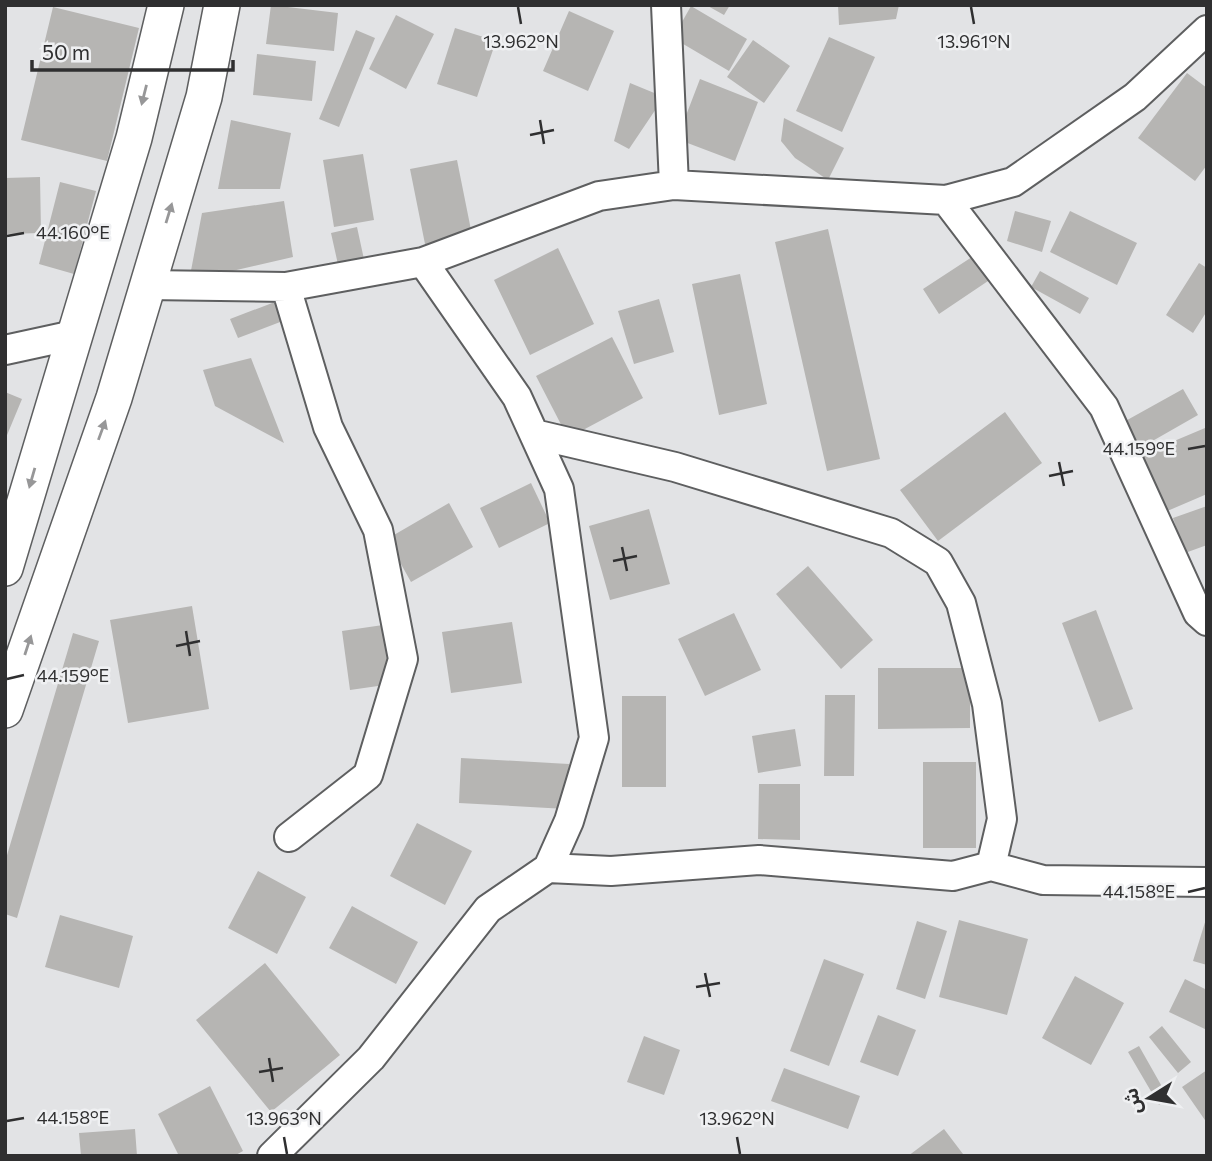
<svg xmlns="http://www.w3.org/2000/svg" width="1212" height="1161" font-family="Commissioner,'Noto Sans Arabic',sans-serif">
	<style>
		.building { fill: #b6b5b3 }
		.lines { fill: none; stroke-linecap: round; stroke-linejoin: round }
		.minor-casing { stroke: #5e5f60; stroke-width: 32 }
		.tertiary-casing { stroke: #5e5f60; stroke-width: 38 }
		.minor { stroke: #fff; stroke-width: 28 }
		.tertiary { stroke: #fff; stroke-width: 35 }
		.oneway { fill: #979798 }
		.ticks { fill: none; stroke: #2f2f30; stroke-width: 2.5 }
		.ticks-label { font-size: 18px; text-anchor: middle; fill: #2f2f30; stroke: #eff0f2; stroke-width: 5; stroke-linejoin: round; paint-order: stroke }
	</style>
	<rect width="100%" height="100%" fill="#e2e3e5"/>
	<path class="building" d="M271 5 338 13 334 51 266 44Z
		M706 5H730L724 15Z
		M838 5H899L896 19 839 25Z
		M691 6 747 39 729 71 673 38Z
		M53 7 139 28 107 161 21 140Z
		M569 11 614 31 588 91 543 71Z
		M396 15 434 34 406 89 369 69Z
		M455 28 496 41 477 97 437 84Z
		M356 30 375 38 339 127 319 119Z
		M829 37 875 57 842 132 796 111Z
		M753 40 790 66 764 103 727 77Z
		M257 54 316 61 312 101 253 95Z
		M1187 73 1207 88V165L1195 181 1138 138Z
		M700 79 758 102 735 161 677 139Z
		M630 83 664 97 629 149 614 141Z
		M784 118 844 148 828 180 795 158 781 141Z
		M231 120 291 133 280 189H218Z
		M363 154 374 220 334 227 323 160Z
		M457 160 473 240 426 249 410 169Z
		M40 177 41 233 5 234V178Z
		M60 182 96 191 74 274 39 264Z
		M284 201 293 257 189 281 202 213Z
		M1015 211 1051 221 1042 252 1007 241Z
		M1070 211 1137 243 1117 285 1050 252Z
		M357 227 365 264 339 269 331 233Z
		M828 229 880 459 827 471 775 242Z
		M558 248 594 324 530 355 494 280Z
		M975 255 991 279 939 314 923 289Z
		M1199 263 1207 268V311L1193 333 1166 315Z
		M1040 271 1089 298 1080 314 1031 287Z
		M740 274 767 404 719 415 692 284Z
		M659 299 674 352 634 364 618 311Z
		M280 300 288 319 238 338 230 319Z
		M612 337 643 398 568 438 536 376Z
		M251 358 284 443 215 406 203 370Z
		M1183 389 1198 415 1135 451 1120 424Z
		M5 392 22 399 5 440Z
		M1005 412 1042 463 938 541 900 490Z
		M1205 428 1207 494 1165 512 1141 455Z
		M531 483 550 523 499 548 480 508Z
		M449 503 473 547 411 582 387 539Z
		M1207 506V545L1185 553 1173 518Z
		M649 509 670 584 610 600 589 526Z
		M808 566 873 640 841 669 776 594Z
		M192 606 209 709 128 723 110 620Z
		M1096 610 1133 709 1099 722 1062 623Z
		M734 613 761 670 705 696 678 639Z
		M512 622 522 683 451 693 442 632Z
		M383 625 392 684 350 690 342 631Z
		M73 633 99 641 17 918 5 914V862Z
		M878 668H970V728L878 729Z
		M825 695H855L854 776H824Z
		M622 696H666V787H622Z
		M795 729 801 766 758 773 752 736Z
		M461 758 569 764 566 809 459 803Z
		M923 762H976V848H923Z
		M759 784H800V840L758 839Z
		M417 823 472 851 445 905 390 876Z
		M258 871 306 897 277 954 228 928Z
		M352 906 418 942 396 984 329 948Z
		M60 915 133 936 119 988 45 967Z
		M1206 919H1207V965L1193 961Z
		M959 920 1028 939 1007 1015 939 997Z
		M917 921 947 931 925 999 896 989Z
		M824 959 864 974 829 1066 790 1051Z
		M265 963 340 1055 271 1112 196 1020Z
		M1075 976 1124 1003 1091 1065 1042 1038Z
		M1185 979 1207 990V1030L1169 1012Z
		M878 1015 916 1030 898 1076 860 1062Z
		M1162 1026 1191 1062 1178 1073 1149 1037Z
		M644 1036 680 1050 664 1095 627 1082Z
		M1139 1046 1169 1099 1159 1105 1128 1052Z
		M784 1068 860 1096 848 1129 771 1101Z
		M1207 1070V1123L1182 1087Z
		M210 1086 243 1151 234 1156H179L158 1114Z
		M135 1129 137 1156H81L79 1133Z
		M944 1129 963 1154 961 1156H908Z"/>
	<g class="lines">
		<defs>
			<path id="minor" d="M666 5 674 185
				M946 200 1104 407 1198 613 1207 621
				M147 285 286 287 423 262 599 196 674 185 946 200 1013 182 1135 97 1207 30
				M286 287 328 427 378 530 403 659 368 775 289 837
				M5 350 74 335
				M534 434 675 467 891 533 938 562 961 603 987 704 1002 819 991 866 953 876 759 860 611 871 548 868
				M991 866 1043 880 1207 882
				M272 1156 371 1058 488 909 548 868 569 821 594 738 559 489 517 397 423 262"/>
			<path id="tertiary" d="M5 568 134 138 166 5
				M5 710 114 398 204 97 222 5"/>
		</defs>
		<use href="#minor" class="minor-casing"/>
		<use href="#tertiary" class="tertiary-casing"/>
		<use href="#minor" class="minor"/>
		<use href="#tertiary" class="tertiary"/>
	</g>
	<defs><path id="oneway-solid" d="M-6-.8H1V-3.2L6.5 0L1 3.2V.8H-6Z" transform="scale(1.75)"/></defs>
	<g class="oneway">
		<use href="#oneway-solid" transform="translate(144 95) rotate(104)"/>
		<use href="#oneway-solid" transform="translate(169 213) rotate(-73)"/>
		<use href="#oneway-solid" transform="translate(102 430) rotate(-70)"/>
		<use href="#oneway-solid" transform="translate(32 478) rotate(106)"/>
		<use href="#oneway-solid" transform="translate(28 645) rotate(-72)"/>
	</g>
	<path class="ticks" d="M518 7 521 24M971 7 974 24M540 120 544 144M530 135 554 130M7 236 24 233M1188 449 1205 446M1059 462 1064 486M1049 476 1073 471M622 547 627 571M613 561 637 556M186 631 190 656M176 646 200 641M7 679 24 675M1188 892 1205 888M705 973 710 997M696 987 720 983M269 1058 273 1082M259 1072 283 1068M7 1121 24 1118M284 1137 287 1154M737 1137 740 1154"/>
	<g class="ticks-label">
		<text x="521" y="48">13.962°N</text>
		<text x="974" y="48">13.961°N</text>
		<text x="73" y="239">44.160°E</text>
		<text x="1139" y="455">44.159°E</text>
		<text x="73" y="682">44.159°E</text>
		<text x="1139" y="898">44.158°E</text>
		<text x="73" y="1124">44.158°E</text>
		<text x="284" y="1125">13.963°N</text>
		<text x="737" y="1125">13.962°N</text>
	</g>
	<rect width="1212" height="1161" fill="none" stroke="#2f2f30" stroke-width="14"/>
	<g transform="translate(1149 1098) rotate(259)" stroke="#eff0f2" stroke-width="5" paint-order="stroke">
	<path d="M0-5L12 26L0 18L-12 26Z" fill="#2f2f30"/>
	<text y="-10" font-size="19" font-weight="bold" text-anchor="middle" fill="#2f2f30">ش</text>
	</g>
	<path d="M32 60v10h201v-10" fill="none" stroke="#2f2f30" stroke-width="3.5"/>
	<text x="42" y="60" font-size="21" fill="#2f2f30" stroke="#eff0f2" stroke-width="5" paint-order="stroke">50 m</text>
</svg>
